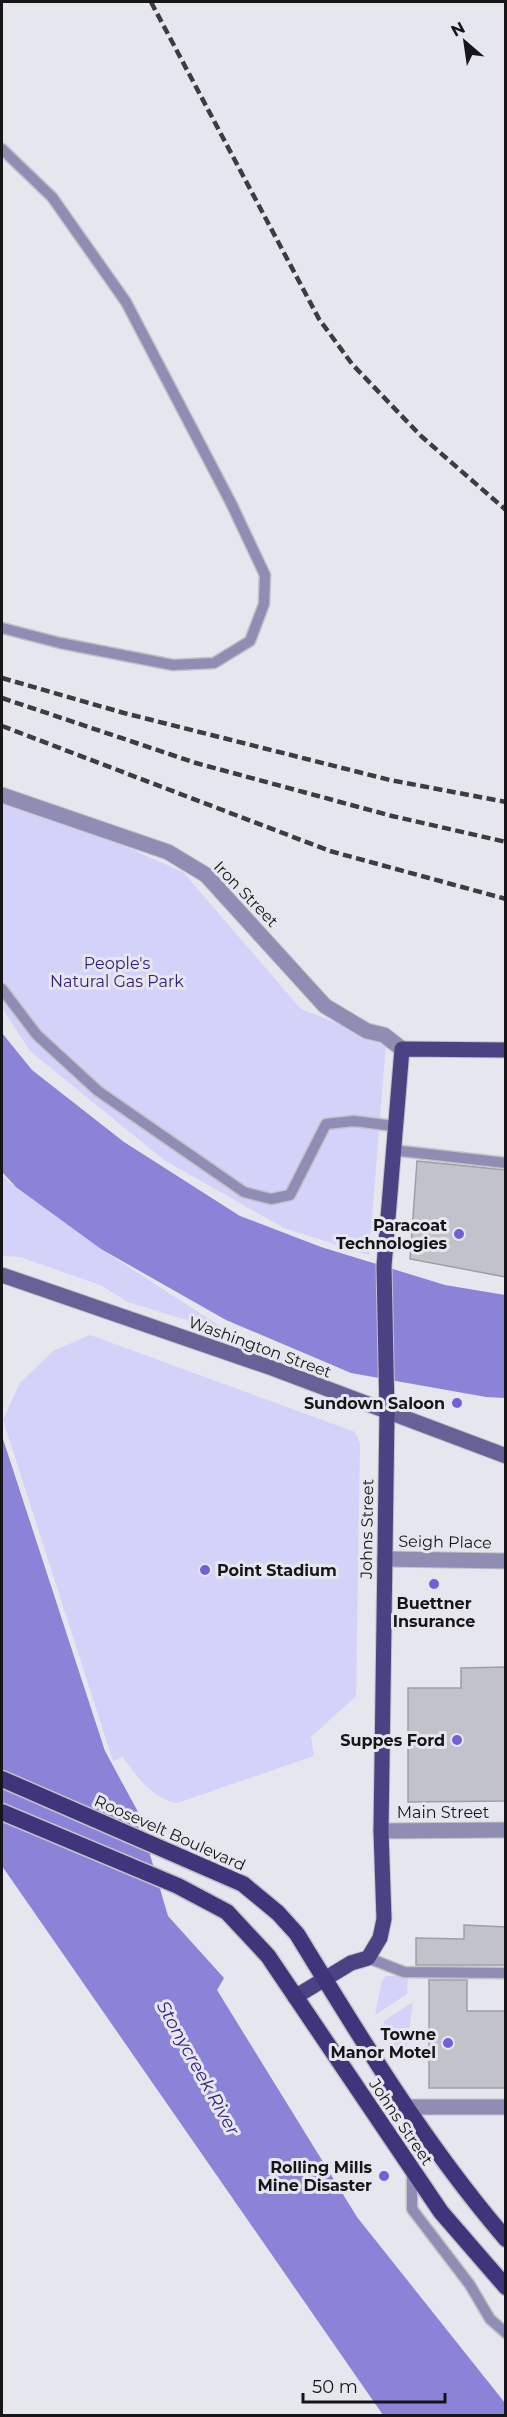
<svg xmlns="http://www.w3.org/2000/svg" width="507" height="2417" font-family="Montserrat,sans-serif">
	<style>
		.green { fill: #d3d2f8 }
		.water { fill: #8b83d7 }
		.building { fill: #c2c2ca; stroke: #9e9ea5; stroke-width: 1.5 }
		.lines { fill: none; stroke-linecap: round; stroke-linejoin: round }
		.service-casing { stroke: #c1c1c8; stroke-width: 13 }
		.minor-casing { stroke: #c1c1c8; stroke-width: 17 }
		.tertiary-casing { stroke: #c1c1c8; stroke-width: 17 }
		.secondary-casing { stroke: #c1c1c8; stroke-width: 17 }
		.primary-casing { stroke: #c1c1c8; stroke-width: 17 }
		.trunk-casing { stroke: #c1c1c8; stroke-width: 19 }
		.service { stroke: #8f8db3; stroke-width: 10 }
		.minor { stroke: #8f8db3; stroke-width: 15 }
		.tertiary { stroke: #8f8db3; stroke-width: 15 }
		.secondary { stroke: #666297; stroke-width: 15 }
		.primary { stroke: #4b4283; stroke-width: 15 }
		.trunk { stroke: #40347a; stroke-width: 16 }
		.rail { stroke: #3d3d41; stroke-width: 4.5; stroke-dasharray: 9 4.5; stroke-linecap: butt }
		.poi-dot { fill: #735fd9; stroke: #e6e6ee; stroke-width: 2 }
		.labels { text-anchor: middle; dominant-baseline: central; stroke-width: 6; stroke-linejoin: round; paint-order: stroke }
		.street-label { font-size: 16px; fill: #161619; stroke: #e6e6ee }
		.park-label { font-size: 16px; fill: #341a7c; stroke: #e6e6ee }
		.poi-label { font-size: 16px; font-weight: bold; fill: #161619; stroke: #e6e6ee; text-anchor: end }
		.water-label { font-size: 18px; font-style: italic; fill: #33197b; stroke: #e6e6ee }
	</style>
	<rect width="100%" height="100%" fill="#e6e6ee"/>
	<path class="green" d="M2 803 83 828 183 872 301 1009 386 1042 369 1255 284 1228 164 1160 30 1051 2 1008Z
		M2 1175 9 1182 101 1249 232 1334 128 1302 100 1285 20 1257 2 1256Z
		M90 1335 355 1432 360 1444 356 1696 311 1737 314 1756 177 1803C154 1800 135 1775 123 1757L113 1761 3 1420 20 1383 53 1351Z
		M386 1976H408L407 1994 375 2015 382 1981Z
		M413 2002 405 2060 383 2026 384 2021Z"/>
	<path class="water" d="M2 1033 32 1070 124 1142 240 1216 321 1247 445 1285 505 1295V1398L486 1397 351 1373 226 1320 101 1249 9 1182 17 1188 2 1172Z
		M2 1436 105 1751 137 1810 168 1916 224 1978 217 1990 357 2217 505 2403V2415H383L2 1866Z"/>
	<path class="building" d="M417 1161 506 1170V1277L410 1259Z
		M506 1667V1801L408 1802V1688H461V1668Z
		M464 1925 506 1927V1965H416V1938L464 1939Z
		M429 1980H467V2011H506V2088H429Z"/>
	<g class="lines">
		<defs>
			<path id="service" d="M2 149 52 197 126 302 231 503 265 575 264 604 250 641 214 663 173 665 60 643 2 628
				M2 989 37 1035 98 1091 244 1192 271 1199 290 1195 326 1124 354 1121 394 1126
				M392 1150 506 1163
				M368 1958 404 1972 506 1973
				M412 2171V2209L470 2285 490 2319 506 2333"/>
			<path id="minor" d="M2 795 168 852 206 875 325 1006 367 1031 384 1035 402 1049
				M385 1559 506 1561
				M407 2107H506"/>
			<path id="tertiary" d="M381 1831 506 1830"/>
			<path id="secondary" d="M2 1275 272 1368 506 1456"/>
			<path id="primary" d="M295 1997 351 1963 368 1958 380 1938 384 1919 381 1831 387 1413 384 1266 402 1049 506 1050"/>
			<path id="trunk" d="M2 1779 243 1884 278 1913 297 1934C361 2039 426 2146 506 2239
				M2 1812 178 1886 227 1912 268 1956 441 2212 506 2287"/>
		</defs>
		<use href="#service" class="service-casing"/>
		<use href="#minor" class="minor-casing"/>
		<use href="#tertiary" class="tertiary-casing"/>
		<use href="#secondary" class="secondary-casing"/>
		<use href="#primary" class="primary-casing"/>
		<use href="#trunk" class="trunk-casing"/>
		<use href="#service" class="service"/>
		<use href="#minor" class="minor"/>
		<use href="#tertiary" class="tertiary"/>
		<use href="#secondary" class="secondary"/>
		<use href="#primary" class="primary"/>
		<use href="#trunk" class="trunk"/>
		<path class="rail" d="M151 2 319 319 352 364 421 436 506 510
			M2 678 124 713 390 780 506 802
			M2 698 196 763 392 816 506 842
			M2 726 330 851 506 899"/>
	</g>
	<g class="poi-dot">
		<circle cx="459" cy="1234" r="6"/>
		<circle cx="457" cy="1403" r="6"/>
		<circle cx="205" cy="1570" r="6"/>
		<circle cx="434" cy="1584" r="6"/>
		<circle cx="457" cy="1740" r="6"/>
		<circle cx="448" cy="2043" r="6"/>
		<circle cx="384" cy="2176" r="6"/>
	</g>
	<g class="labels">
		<g class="street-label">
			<text transform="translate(246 894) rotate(46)">Iron Street</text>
			<text transform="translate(260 1347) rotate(20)">Washington Street</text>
			<text transform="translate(367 1529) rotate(-89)">Johns Street</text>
			<text transform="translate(445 1542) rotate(1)">Seigh Place</text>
			<text x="443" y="1812">Main Street</text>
			<text transform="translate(170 1833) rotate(24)">Roosevelt Boulevard</text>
			<text transform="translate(401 2122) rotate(56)">Johns Street</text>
		</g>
		<g class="park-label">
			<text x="117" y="963">People's<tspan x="117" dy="18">Natural Gas Park</tspan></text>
		</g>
		<g class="poi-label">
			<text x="447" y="1225">Paracoat<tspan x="447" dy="18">Technologies</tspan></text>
			<text x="445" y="1403">Sundown Saloon</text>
			<text x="217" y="1570" text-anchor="start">Point Stadium</text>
			<text x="434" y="1603" text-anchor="middle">Buettner<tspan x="434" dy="18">Insurance</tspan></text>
			<text x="445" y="1740">Suppes Ford</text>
			<text x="436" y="2034">Towne<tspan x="436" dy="18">Manor Motel</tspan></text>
			<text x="372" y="2167">Rolling Mills<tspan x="372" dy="18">Mine Disaster</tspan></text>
		</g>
		<g class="water-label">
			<text transform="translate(198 2068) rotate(61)">Stonycreek River</text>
		</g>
	</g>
	<rect width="507" height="2417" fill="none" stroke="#161619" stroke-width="6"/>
	<g transform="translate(465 42) rotate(331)" stroke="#e6e6ee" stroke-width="4.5" paint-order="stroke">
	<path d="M0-4.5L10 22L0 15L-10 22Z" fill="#161619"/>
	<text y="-9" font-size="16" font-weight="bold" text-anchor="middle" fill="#161619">N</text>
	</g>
	<path d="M303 2393v9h142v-9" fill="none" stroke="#161619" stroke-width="3"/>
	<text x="312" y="2393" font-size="18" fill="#161619" stroke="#e6e6ee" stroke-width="4.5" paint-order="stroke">50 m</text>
</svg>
